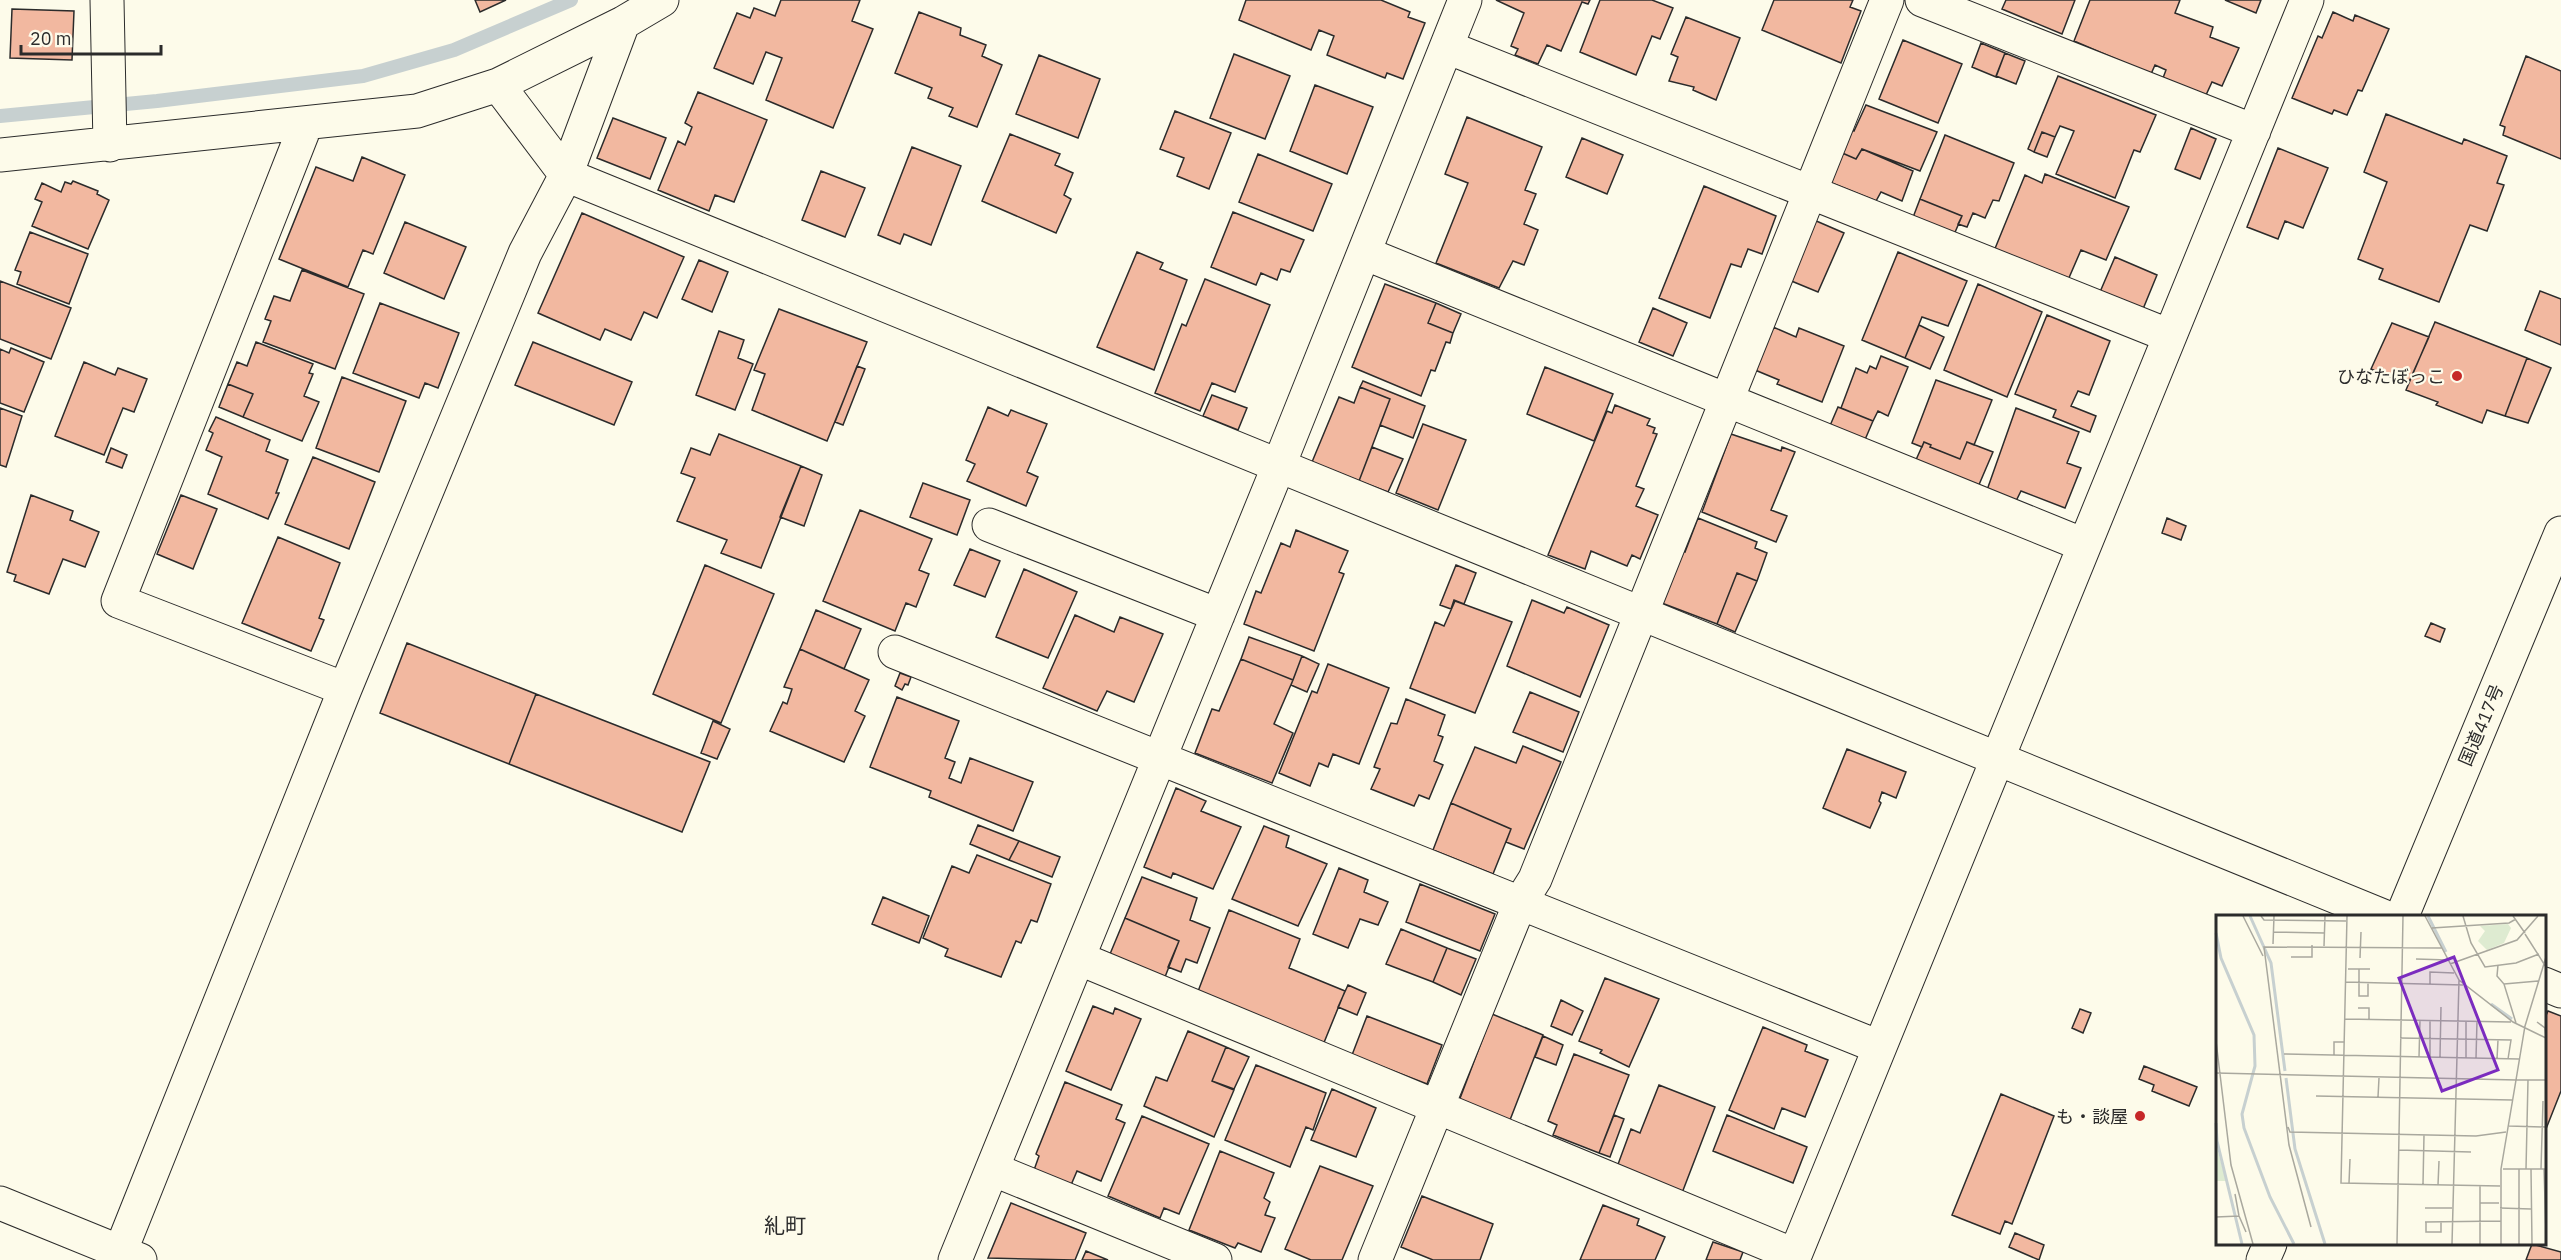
<svg xmlns="http://www.w3.org/2000/svg" width="2561" height="1260" font-family="'IBM Plex Sans','Noto Sans JP',sans-serif">
	<style>
		.lines { fill: none; stroke-linecap: round; stroke-linejoin: round }
		.stream { stroke: #c7d0d0; stroke-width: 14 }
		.building { fill: #f2b8a0; stroke: #2b2b2b; stroke-width: 1.5 }
		.minor-casing { stroke: #2b2b2b; stroke-width: 35 }
		.trunk-casing { stroke: #2b2b2b; stroke-width: 35 }
		.minor { stroke: #fdfbea; stroke-width: 33 }
		.trunk { stroke: #fdfbea; stroke-width: 33 }
		.poi-dot { fill: #c62828; stroke: #fdfbea; stroke-width: 2 }
		.labels { text-anchor: middle; dominant-baseline: central; stroke-width: 4.5; stroke-linejoin: round; paint-order: stroke }
		.poi-label { font-size: 18px; fill: #2b2b2b; stroke: #fdfbea; text-anchor: end }
		.street-label { font-size: 18px; fill: #2b2b2b; stroke: #fdfbea }
		.quarter-label { font-size: 21px; fill: #2b2b2b; stroke: #fdfbea }
		.inset-river { fill: none; stroke: #c7d0d0; stroke-width: 3 }
		.inset-road { fill: none; stroke: #a9a89e; stroke-width: 1.5 }
		.view { fill: #7b2cbf; fill-opacity: 0.15; stroke: #7b2cbf; stroke-width: 3 }
		.inset-edge { fill: none; stroke: #2b2b2b; stroke-width: 3 }
	</style>
	<rect width="100%" height="100%" fill="#fdfbea"/>
	<g class="lines">
		<path class="stream" d="M0 116 157 101 363 76 454 50 571 0"/>
	</g>
	<path class="building" d="M475 0H506L480 12Z
		M781 0H860L852 21 873 29 833 128 766 100 782 58 766 52 753 84 714 68 737 13 750 18 754 8 775 16Z
		M1246 0H1381L1410 12 1408 17 1425 23 1403 79 1387 73 1385 78 1327 55 1334 36 1319 30 1311 50 1239 20Z
		M1496 0H1590L1588 4 1582 2 1561 51 1547 45 1538 64 1515 55 1518 49 1511 46 1524 13Z
		M1600 0H1652L1673 8 1660 39 1652 36 1636 75 1580 52Z
		M1774 0H1853L1850 7 1861 11 1841 63 1762 30Z
		M2006 0H2075L2062 34 2002 9Z
		M2090 0H2180L2175 13 2213 27 2210 37 2239 48 2222 86 2212 82 2206 95 2163 78 2166 70 2155 65 2151 74 2074 41Z
		M2225 0H2261L2256 13Z
		M12 9 74 11 72 60 10 58Z
		M919 12 961 28 960 35 986 45 982 56 1002 65 977 127 949 116 953 108 928 98 932 88 895 73Z
		M2333 12 2353 21 2355 15 2389 29 2362 91 2358 90 2347 115 2334 110 2332 114 2292 98 2318 36 2322 38Z
		M1686 17 1740 38 1716 100 1693 90 1694 87 1669 81 1678 57 1671 54Z
		M1903 40 1962 64 1938 123 1879 99Z
		M1981 43 2005 53 1996 77 1972 67Z
		M2005 53 2025 61 2016 84 1996 76Z
		M1234 54 1290 76 1265 139 1210 118Z
		M1039 55 1100 79 1078 138 1016 114Z
		M2526 56 2561 71V159L2503 135 2505 127 2500 125Z
		M2058 76 2156 115 2140 152 2134 150 2115 198 2056 174 2074 131 2060 126 2055 137 2042 132 2034 152 2028 149Z
		M1315 85 1373 107 1347 174 1290 151Z
		M698 92 767 120 734 202 715 195 709 211 658 190 678 141 685 145 692 127 685 123Z
		M1866 105 1937 132 1920 171 1862 149 1856 159 1840 152 1849 129 1854 131Z
		M1175 111 1231 133 1209 189 1177 176 1184 158 1160 149Z
		M2386 114 2462 144 2464 139 2507 156 2497 183 2504 185 2487 231 2470 225 2439 302 2379 279 2383 269 2358 259 2387 182 2364 172Z
		M1467 117 1542 147 1525 190 1536 194 1524 224 1538 230 1524 265 1513 261 1499 288 1436 263 1468 183 1445 174Z
		M613 118 666 138 650 179 597 158Z
		M2191 128 2216 139 2200 179 2175 169Z
		M2042 132 2055 137 2047 157 2034 152Z
		M1010 134 1060 154 1055 165 1073 173 1064 195 1071 199 1056 233 982 201Z
		M1945 135 2014 163 1999 201 1993 200 1985 218 1973 213 1967 227 1958 224 1962 216 1920 199Z
		M1582 138 1623 155 1607 194 1566 177Z
		M912 147 961 166 931 245 904 234 900 244 878 235Z
		M2278 148 2328 168 2303 228 2285 221 2278 239 2247 227Z
		M1862 149 1913 171 1902 201 1881 192 1876 201 1829 182 1840 152 1856 159Z
		M1258 154 1332 184 1313 231 1239 202Z
		M362 157 405 175 373 254 363 250 348 287 279 259 316 167 353 181Z
		M821 171 865 188 845 237 802 220Z
		M2045 174 2129 207 2106 260 2081 250 2068 280 1994 251 2025 175 2042 183Z
		M73 181 98 191 97 194 109 200 88 249 32 226 42 202 35 199 42 183 61 192 65 182 71 184Z
		M1704 186 1776 216 1762 254 1748 249 1741 267 1731 264 1710 318 1659 298Z
		M1920 199 1962 216 1953 237 1912 220Z
		M1233 212 1304 240 1290 272 1281 269 1277 280 1261 273 1256 285 1211 267Z
		M582 213 684 257 657 318 644 312 631 340 605 329 600 340 538 313Z
		M1814 220 1844 233 1818 292 1789 280Z
		M405 222 466 247 444 299 384 273Z
		M30 232 88 254 69 304 17 284 21 272 15 270Z
		M1137 252 1163 263 1160 269 1187 280 1154 370 1097 347Z
		M1898 252 1967 281 1948 326 1922 317 1905 358 1862 340Z
		M2115 257 2157 275 2143 309 2100 292Z
		M699 260 728 272 712 312 682 299Z
		M302 270 364 294 335 369 263 342 271 321 265 319 274 296 290 301Z
		M1205 279 1270 305 1235 392 1212 383 1200 411 1155 393 1182 324 1186 326Z
		M0 281 71 308 51 359 0 339Z
		M1385 284 1436 303 1428 323 1453 333 1450 343 1446 342 1435 371 1431 370 1421 396 1352 367Z
		M1978 284 2042 312 2007 397 1944 370Z
		M2540 291 2561 299V345L2525 330Z
		M380 303 459 333 438 388 425 383 419 398 353 373Z
		M1436 303 1461 314 1453 333 1428 323Z
		M1653 308 1687 323 1673 356 1639 342Z
		M779 309 867 342 827 441 752 410 765 374 754 370Z
		M2047 315 2110 341 2089 395 2078 391 2071 406 2096 416 2090 432 2053 417 2056 410 2015 394Z
		M2435 322 2527 358 2505 416 2487 410 2482 423 2436 405 2438 402 2406 390Z
		M2392 323 2429 337 2408 384 2371 369Z
		M1919 325 1944 337 1930 369 1905 358Z
		M1773 327 1796 337 1799 328 1844 346 1822 402 1777 384 1779 380 1755 370Z
		M719 331 744 340 738 358 753 364 735 410 696 395Z
		M256 342 313 364 309 373 313 374 304 396 319 402 302 441 243 417 253 394 228 384 237 362 247 366Z
		M533 342 632 382 614 425 515 385Z
		M11 348 44 362 24 412 0 403V349L9 353Z
		M1881 356 1908 367 1888 416 1878 411 1873 421 1841 408 1856 368 1867 373 1870 366 1876 369Z
		M2527 358 2551 368 2528 423 2505 416Z
		M84 362 115 375 118 368 147 379 134 412 123 408 104 455 55 436Z
		M857 366 865 369 843 425 835 422Z
		M1545 367 1613 394 1594 441 1527 414Z
		M342 377 406 401 379 472 316 448Z
		M1936 380 1992 400 1974 445 1967 442 1960 459 1930 447 1931 445 1924 442 1922 447 1912 443Z
		M1363 381 1425 406 1413 438 1380 425 1390 399 1360 387Z
		M228 384 253 394 243 417 219 407Z
		M1360 387 1390 399 1359 481 1312 462 1339 397 1354 403Z
		M1212 395 1247 408 1238 430 1203 416Z
		M1615 405 1650 419 1647 425 1655 428 1653 433 1657 434 1636 486 1644 489 1636 506 1658 515 1640 559 1632 555 1627 566 1591 551 1585 569 1548 555 1607 411 1612 413Z
		M988 407 1008 416 1011 410 1047 424 1027 472 1038 477 1026 506 967 481 975 464 966 460Z
		M1838 407 1873 421 1864 442 1829 428Z
		M0 408 22 416 6 467 0 465Z
		M2016 408 2079 432 2067 463 2081 468 2065 508 2021 491 2016 501 1987 490Z
		M216 417 270 440 266 451 288 460 276 493H279L268 519 208 494 222 457 206 450 213 433 209 431Z
		M1423 424 1466 440 1438 510 1396 493Z
		M719 434 801 466 761 568 721 553 727 540 677 521 695 478 681 473 691 448 710 455Z
		M1731 434 1781 451 1782 447 1795 452 1771 510 1787 516 1776 542 1702 512Z
		M1924 442 1931 445 1930 447 1960 459 1967 442 1993 452 1978 487 1915 462Z
		M1372 447 1403 459 1388 492 1359 481Z
		M111 448 127 455 122 468 106 462Z
		M313 457 375 482 349 549 285 524Z
		M801 466 822 475 804 526 780 517Z
		M923 483 970 500 957 535 910 517Z
		M31 495 73 511 70 520 99 532 85 567 63 559 49 594 14 581 16 575 7 572Z
		M181 495 217 509 193 569 157 554Z
		M860 510 932 539 919 570 929 574 916 607 906 603 895 631 823 601Z
		M1698 518 1757 542 1755 548 1767 553 1757 581 1737 573 1717 624 1659 602 1679 550 1685 552Z
		M2167 518 2186 526 2181 540 2162 533Z
		M1296 530 1348 551 1339 572 1344 574 1314 651 1244 624 1256 591 1261 593 1281 543 1290 547Z
		M278 537 340 563 319 618 324 620 311 651 242 623Z
		M970 549 1000 561 985 597 954 585Z
		M705 565 774 594 721 723 653 694Z
		M1456 565 1476 573 1464 604 1454 600 1451 609 1440 605Z
		M1024 569 1077 592 1048 658 996 637Z
		M1737 573 1757 581 1735 632 1717 624Z
		M1532 600 1564 613 1567 607 1609 625 1580 697 1507 666Z
		M1455 601 1512 622 1475 713 1410 688 1435 622 1444 626Z
		M816 610 861 629 844 669 800 649Z
		M1075 615 1114 632 1120 617 1163 634 1134 702 1107 691 1097 711 1043 688Z
		M2431 623 2445 629 2440 642 2425 636Z
		M1249 637 1302 656 1293 680 1241 659Z
		M407 643 536 694 509 764 380 713Z
		M800 649 869 680 855 711 865 716 844 762 770 731 783 702 787 704 792 689 784 687Z
		M1302 656 1319 664 1307 692 1291 685Z
		M1241 659 1293 680 1274 724 1293 733 1272 783 1195 753 1212 709 1219 711Z
		M1328 664 1389 688 1359 764 1333 754 1328 767 1319 763 1310 786 1279 773 1312 691 1317 693Z
		M900 673 911 677 908 685 905 684 902 690 895 686Z
		M1530 692 1579 712 1563 752 1513 732Z
		M536 694 710 762 682 832 509 764Z
		M897 697 959 721 945 758 955 762 949 778 961 783 970 758 1033 782 1013 831 929 797 931 791 870 767Z
		M1406 699 1445 715 1438 735 1443 737 1434 761 1443 765 1429 799 1419 795 1414 806 1371 789 1380 769 1374 767 1391 723 1397 724Z
		M713 721 730 729 717 759 701 753Z
		M1523 746 1561 762 1524 849 1506 842 1511 829 1451 803 1475 747 1516 763Z
		M1847 749 1906 772 1896 798 1882 792 1879 801 1881 803 1870 828 1823 808Z
		M1176 788 1206 801 1201 811 1241 827 1213 889 1173 873 1171 878 1144 867Z
		M1451 803 1511 829 1493 874 1433 850Z
		M978 825 1019 841 1009 860 970 844Z
		M1264 826 1289 836 1286 847 1327 864 1298 926 1232 899Z
		M1019 841 1060 857 1052 877 1009 860Z
		M977 855 1051 884 1037 922 1031 920 1021 943 1016 941 1001 977 945 956 948 949 923 938 952 866 969 873Z
		M1339 868 1368 880 1364 892 1388 902 1378 925 1360 919 1348 948 1313 934Z
		M1142 877 1197 898 1190 920 1210 928 1197 963 1186 959 1181 972 1168 967 1179 941 1125 918Z
		M1420 884 1495 914 1480 951 1406 922Z
		M883 897 929 916 919 943 872 924Z
		M1229 910 1300 939 1289 968 1345 991 1323 1045 1197 994Z
		M1125 918 1179 941 1165 977 1110 954Z
		M1401 929 1447 948 1433 982 1386 964Z
		M1447 948 1476 959 1461 995 1433 982Z
		M1605 978 1659 999 1629 1067 1600 1053 1602 1050 1579 1041Z
		M1348 985 1366 993 1357 1015 1338 1007Z
		M1561 1000 1583 1011 1572 1035 1551 1026Z
		M1093 1006 1113 1014 1115 1008 1141 1019 1111 1090 1066 1071Z
		M2080 1009 2091 1013 2083 1033 2072 1028Z
		M2548 1011 2561 1016V1091L2544 1134V1020Z
		M1492 1014 1543 1035 1510 1120 1459 1101Z
		M1367 1016 1442 1045 1427 1084 1352 1055Z
		M1763 1027 1807 1045 1805 1051 1828 1060 1805 1117 1782 1108 1774 1129 1729 1110Z
		M1188 1031 1226 1047 1212 1081 1234 1090 1214 1137 1144 1106 1156 1077 1167 1081Z
		M1543 1036 1563 1045 1556 1065 1535 1057Z
		M1226 1047 1249 1057 1234 1089 1212 1081Z
		M1574 1054 1629 1075 1599 1153 1553 1135 1557 1125 1548 1121Z
		M1256 1065 1326 1093 1313 1130 1306 1127 1290 1167 1225 1140Z
		M2144 1066 2197 1087 2189 1106 2152 1091 2154 1085 2139 1079Z
		M1065 1082 1122 1105 1116 1119 1125 1123 1101 1181 1077 1171 1071 1185 1034 1170 1039 1156 1036 1154Z
		M1659 1085 1715 1107 1682 1193 1617 1167 1631 1129 1640 1133Z
		M1332 1089 1376 1108 1356 1157 1311 1140Z
		M2001 1094 2054 1116 2012 1224 2005 1221 2000 1234 1952 1215Z
		M1614 1115 1624 1119 1610 1157 1599 1153Z
		M1727 1115 1807 1147 1793 1183 1713 1151Z
		M1142 1116 1209 1144 1179 1214 1164 1208 1160 1218 1108 1196Z
		M1220 1151 1274 1173 1264 1198 1270 1202 1265 1215 1275 1218 1261 1252 1238 1243 1235 1248 1189 1230Z
		M1320 1166 1373 1186 1342 1260H1311L1285 1249Z
		M1422 1196 1493 1224 1480 1260H1433L1401 1247Z
		M1011 1203 1086 1233 1075 1260 988 1258Z
		M1603 1205 1639 1219 1637 1225 1665 1237 1655 1260H1580Z
		M2015 1233 2044 1245 2039 1260 2009 1247Z
		M1713 1242 1743 1252 1740 1260H1706Z
		M2532 1244 2561 1252V1260H2526Z
		M1086 1251 1108 1260H1082Z"/>
	<g class="lines">
		<defs>
			<path id="minor" d="M107 0 110 145
				M1922 0 2254 131
				M1447 47 2170 336
				M498 85 566 175 2383 916
				M306 124 118 601 345 689
				M0 155 417 111 498 85 623 23 662 0
				M1364 253 2084 545
				M989 525 1218 615
				M895 652 1879 1047
				M1078 958 1794 1255
				M2544 984 2561 991
				M992 1169 1215 1260
				M0 1203 140 1260
				M117 1260 345 689 525 253 566 175 623 23
				M955 1260 1279 465 1465 0
				M1375 1260 1520 903 1535 879 1887 0
				M1793 1260 2307 0"/>
			<path id="trunk" d="M2402 916 2561 533
				M2263 1260 2270 1244"/>
		</defs>
		<use href="#minor" class="minor-casing"/>
		<use href="#trunk" class="trunk-casing"/>
		<use href="#minor" class="minor"/>
		<use href="#trunk" class="trunk"/>
	</g>
	<g class="poi-dot">
		<circle cx="2457" cy="376" r="6"/>
		<circle cx="2140" cy="1116" r="6"/>
	</g>
	<g class="labels">
		<g class="poi-label">
			<text x="2445" y="376">ひなたぼっこ</text>
			<text x="2128" y="1116">も・談屋</text>
		</g>
		<g class="street-label">
			<text transform="translate(2481 725) rotate(-67)">国道417号</text>
		</g>
		<g class="quarter-label">
			<text x="785" y="1225">糺町</text>
		</g>
	</g>
	<g transform="translate(2216 915)">
		<rect width="330" height="330" fill="#fdfbea"/>
		<path d="M292 9 295 13 288 28 271 35 262 26 269 16 264 11ZM0 229 1 233 10 266H0Z" fill="#deebd1"/>
		<path class="inset-river" d="M34 1 55 48 69 156M212 1 230 37M0 18 5 43 38 120 39 151 26 199 28 213 54 282 78 329M275 89 296 104M70 163 79 234 109 329M0 208 1 226 26 329"/>
		<path class="inset-road" d="M27 1 47 41M45 1 48 5 130 6M131 1 125 268 284 271M209 1 243 65 297 107 330 123M247 1 255 28 269 52 300 48 323 39M297 1 309 18M216 13 293 8 300 4M58 17 109 18M309 19 330 52M57 29 58 1M108 31 109 1M75 42H96V30M330 42 309 111 300 165H330M144 43 145 17M200 44 232 45M234 49 301 25 322 1M282 50 281 61 288 69 300 108M132 54H154M143 54V81H152V68M129 67 247 70M214 69V57L238 58M288 69 322 66M142 93H153V104M129 104 295 107M321 107 329 113 330 123M184 123 295 125 292 144M0 126 15 250 37 329M68 139 303 144M118 140V127H128M203 142 204 105M214 142V106M224 142 225 92M250 143V106M260 143 261 106M281 144 282 125M0 158 300 165 285 254V329M100 181 296 185M162 182 163 163M293 211 330 212M72 212 74 217 260 221 290 217M182 235 255 237M287 254H330M303 254V329M310 254 312 165M315 254 316 329M325 254 327 186M328 254 330 318M133 268 134 244M207 269 208 220M222 270 223 246M264 271V329M19 279 23 301M264 288H283M209 293H236M284 293 315 294M0 302 23 301 30 317M209 307 285 306M210 307V317H225V307M95 312 73 230 48 32 226 33M181 329 187 1M236 329 243 65"/>
		<path class="view" d="M238 42 282 155 226 176 183 63Z"/>
		<rect width="330" height="330" class="inset-edge"/>
	</g>
	<path d="M21 45v9h140v-9" fill="none" stroke="#2b2b2b" stroke-width="3"/>
	<text x="30" y="45" font-size="18" fill="#2b2b2b" stroke="#fdfbea" stroke-width="4.5" paint-order="stroke">20 m</text>
</svg>
